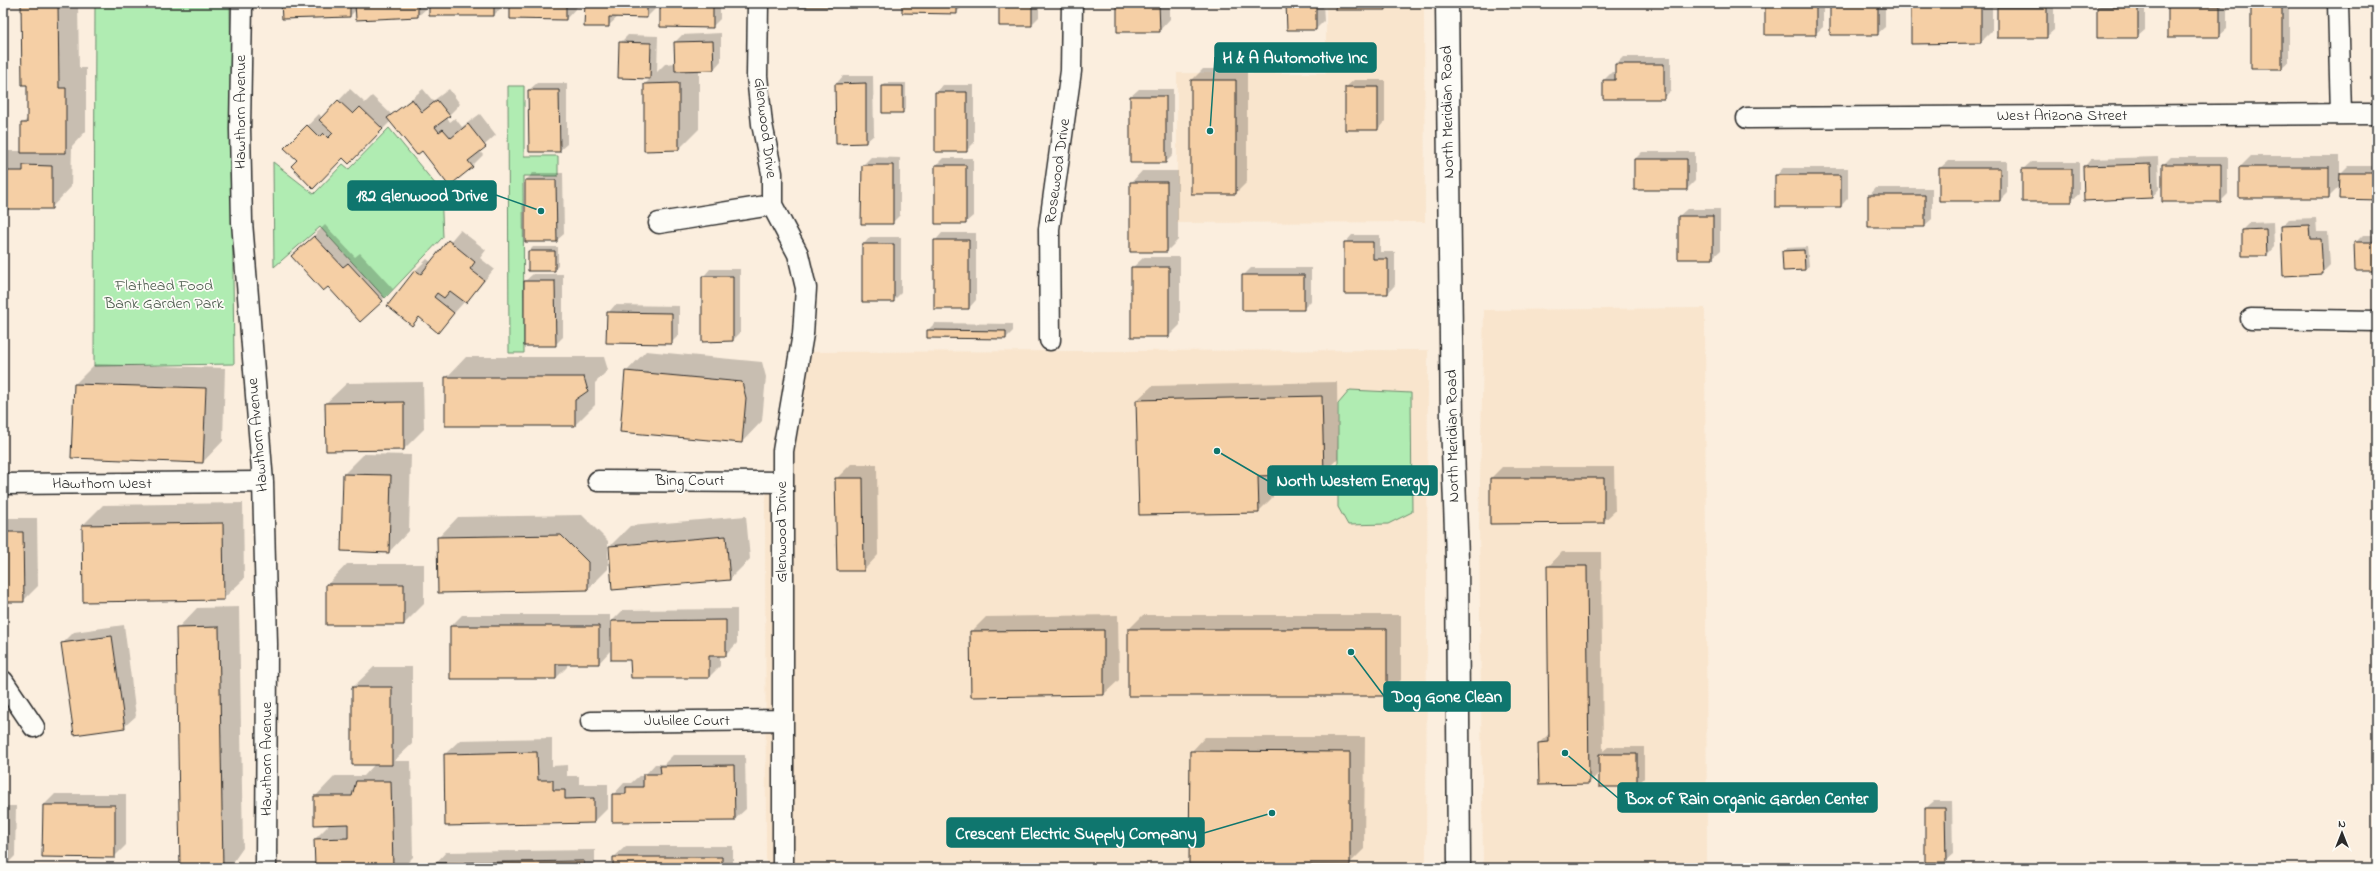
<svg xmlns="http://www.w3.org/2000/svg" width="2380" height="871" font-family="'Indie Flower',sans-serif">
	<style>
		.built { fill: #f9e5cd }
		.green { fill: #b0ecb2; stroke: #6e8c6e }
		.shadow { fill: #0003 }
		.building { fill: #f5cfa5; stroke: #2b2b2b }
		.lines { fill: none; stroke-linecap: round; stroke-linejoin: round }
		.minor-casing { stroke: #2b2b2b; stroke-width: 23 }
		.secondary-casing { stroke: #2b2b2b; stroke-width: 25 }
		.minor { stroke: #fdfcf7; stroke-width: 20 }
		.secondary { stroke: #fdfcf7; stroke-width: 22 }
		.labels { text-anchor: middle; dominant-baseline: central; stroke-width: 3.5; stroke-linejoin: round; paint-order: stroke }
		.street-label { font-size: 16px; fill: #2b2b2b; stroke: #fdfcf7 }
		.park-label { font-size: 16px; fill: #4c5b4d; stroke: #fdfcf7 }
		.leader { fill: none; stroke: #0f766e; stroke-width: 1.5 }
		.callout-dot { fill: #0f766e; stroke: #fdfcf7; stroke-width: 1.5 }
		.callout { fill: #0f766e; stroke: #0f766e; stroke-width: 1.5 }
		.callout-label { font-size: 17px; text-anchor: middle; font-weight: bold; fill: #fff }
	</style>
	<rect width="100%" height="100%" fill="#fbeede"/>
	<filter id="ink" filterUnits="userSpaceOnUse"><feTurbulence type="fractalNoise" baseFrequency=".025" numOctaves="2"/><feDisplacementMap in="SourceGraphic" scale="8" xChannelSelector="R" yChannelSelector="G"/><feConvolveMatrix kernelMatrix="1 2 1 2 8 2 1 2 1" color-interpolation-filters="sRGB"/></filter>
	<g filter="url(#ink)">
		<path class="built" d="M1326 3H1424L1425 222 1177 223V73H1326Z
			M1705 308 1707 868H1483L1479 526 1484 310Z
			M1428 350 1426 868H766L765 504 791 352Z"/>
		<path class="green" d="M95 3H230L234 364 94 366Z
			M508 86H524V156H558V176H523L524 353H509Z
			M389 128 441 191 443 237 385 298 320 227 274 267 273 162 314 194 343 164 349 169Z
			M1350 390 1411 393 1412 512 1388 524 1348 525 1338 507V404Z"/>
		<path class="shadow" d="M22 3H78L79 68H86V131L72 146 71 187 51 208H3V151H22V124L28 118V84Z
			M282 3H425L426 9 418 16 356 10 350 16Z
			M430 3H501V8L494 15Z
			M511 3H577V7L566 19Z
			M586 3H658V6L647 17H618L608 26Z
			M661 3H720V19L712 27Z
			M903 3H966L956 13 903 12Z
			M1000 3H1039V17L1031 25Z
			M1118 3H1170V19L1159 31Z
			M1287 3H1323L1324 21 1316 29Z
			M1337 3H1391L1386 9Z
			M1768 3H1823V27L1815 34Z
			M1832 3H1885V27L1877 34Z
			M1913 3H1992V31L1981 42Z
			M2002 3H2054V30L2046 37 1998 7Z
			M2102 3H2145V30L2137 37 2098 7Z
			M2172 3H2227V29L2219 36 2169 6Z
			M2252 3H2289V61L2281 68Z
			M721 33V61L714 69H699V129L679 149 645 150V84L651 78 619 77 620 43 628 35 658 36 657 72 665 64 675 63V42L682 35Z
			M1623 57H1671V91L1663 98 1604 80 1612 72H1616V64Z
			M1203 69H1247V182L1236 193 1192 80Z
			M843 76H873L874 135 866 142 836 143V84Z
			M1354 80H1385V121L1378 129 1346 87Z
			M537 83H567V144L559 151 529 90Z
			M886 83H906V108L902 112 883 86Z
			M943 85H974V143L966 151 936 93Z
			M350 89 365 103 372 96 392 115 423 89 433 101 449 89 460 104 447 117 450 122 455 118 462 127 480 114 496 135 479 150 483 155 472 166 422 150 391 121 349 163 343 157 298 160 286 148 319 114 322 118Z
			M1139 89H1173V155L1166 162 1131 96Z
			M1642 152H1695V181L1687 189H1635V159Z
			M2251 156H2340V174L2348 166H2377V199L2341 185 2329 197 2240 167Z
			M871 157 900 158V215L892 223H862L863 165Z
			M2158 157 2159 189 2152 197 2084 167 2091 159Z
			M2171 157H2228V194L2221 201 2163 165Z
			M943 158H973V216L965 223 936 165Z
			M1948 161H2007V193L2000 200 1940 168Z
			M2031 162H2079V194L2071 201 2023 169Z
			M1783 168H1848V198L1841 206 1776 176Z
			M1142 171H1178V240L1167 251 1131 183Z
			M533 173H563L564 234 556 241 526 180Z
			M1876 188H1932V219L1924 226 1869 196Z
			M1687 209H1720V251L1712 258 1679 216Z
			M2316 218 2317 232H2328L2330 265 2322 273 2282 226 2289 219Z
			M2273 222 2274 247 2267 255 2243 230 2250 223Z
			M325 225 355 257 360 253 393 289 382 300 328 286 292 256Z
			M460 230 486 250 480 258 494 269 477 290 465 301 438 331 420 317 412 325 388 306 416 270 427 259 432 263Z
			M942 233H976V300L969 308 935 241Z
			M1352 235H1380V252H1395V285L1388 293 1345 243Z
			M2363 235H2377V270L2355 243Z
			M870 237H901V293L893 301 863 245Z
			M533 247H558V266L554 270 529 251Z
			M1807 247 1809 266 1805 269 1784 270 1783 251 1787 248Z
			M1144 257H1180V325L1169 336 1132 268Z
			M1251 268H1311V301L1303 309 1243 276Z
			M710 269H740V333L733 340 703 277Z
			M533 274H563V337L555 345 525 281Z
			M615 305 679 306V335L671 343 608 313Z
			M935 323 1013 324V331L1006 338 928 330Z
			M646 351 762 362 766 377 762 421 742 442 626 372Z
			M466 357H604L608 370 595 383V405L575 425 446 378Z
			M95 364 225 368 223 441 203 462 75 384Z
			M423 382 424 429 404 449 326 403 347 383Z
			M1337 382 1338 458 1324 473 1273 474V497L1258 512 1137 400 1152 386Z
			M364 454 411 455 409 531 389 552 344 474Z
			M851 464H877L878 555 864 570 836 479Z
			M1502 467H1614L1615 511 1603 522 1491 478Z
			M243 503 244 579 223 599 83 525 103 505Z
			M582 515 608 541V569L588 589 438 538 458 517Z
			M746 516 750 559 730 579 609 547 630 526Z
			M3 518H37L38 586 23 601H3Z
			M1562 552H1601L1603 751 1608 747H1644V778L1637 786 1600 772 1589 783 1539 743 1550 733 1548 567Z
			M347 564H424V604L404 624 327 585Z
			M239 607 243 848 229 868H181L177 629 197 608Z
			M737 609V643L726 655H720V666L709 677 631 659 610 636V651L599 663H567V667L556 678 451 626 462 615H610V623L623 610Z
			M1118 615 1119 680 1104 694 971 632 986 617Z
			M1143 615H1401V680L1386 695 1129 629Z
			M124 625 136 716 124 727 63 643 74 632Z
			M374 667H412V744L394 761H411L413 857 402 868H353V865L315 839 331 823 315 797 335 776H364L375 764 353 687Z
			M1205 737H1365L1364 849 1349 864 1191 752Z
			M552 738V766L567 765V776H579V784H608V808L594 822 445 754 460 740Z
			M673 755H745L746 809 734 820 613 795 624 783H631L639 776H644L655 764H664Z
			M55 794H126V845L114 857 44 805Z
			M1934 801H1952L1953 854 1945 861 1926 808Z
			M3 806H16L15 856 4 867Z
			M626 846H733V868H614V857Z
			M595 850V868H435V864L446 852Z"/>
		<path class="building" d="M21 3H58L59 88H66V153H21V123H27V85H22Z
			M281 3H350V17L282 19Z
			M355 3H418V17L356 20Z
			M429 3H494V16H429Z
			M510 3H566V20L510 19Z
			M585 3H647V18L609 17V27H584Z
			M660 3H713V28L660 27Z
			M796 3H856V7H796Z
			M957 3V14L902 13V4H879Z
			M999 3H1032V26H999Z
			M1117 3H1159L1160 32H1117Z
			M1286 3H1316V30H1287Z
			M1336 3H1386V10H1336Z
			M1981 3V43L1911 44V4Z
			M2251 3H2282V69H2251Z
			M1765 4H1816V35H1765Z
			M1830 4H1878V35H1830Z
			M2168 6H2220V37H2168Z
			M1997 7H2047V38H1997Z
			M2097 7H2138V38H2097Z
			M713 41 714 70 675 71 674 42Z
			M619 42 651 43 650 79 618 78Z
			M1615 64H1664V99H1603V80H1615Z
			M1191 80H1236V194H1191Z
			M679 83V150L644 151V84Z
			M866 83V143L836 144 835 84Z
			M882 86H903V113H882Z
			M1345 87H1378V130H1345Z
			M528 90H559L560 152H529Z
			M935 92H967V152H935Z
			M1130 96H1166V163H1130Z
			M412 99 422 112 437 100 450 116 435 127 439 132 443 129 451 138 468 124 486 147 468 161 473 167 449 186 422 151 417 155 387 118Z
			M338 100 353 114 360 107 383 129 349 164 343 158 313 189 291 166 297 160 284 148 307 125 319 137 323 133 328 138 333 133 319 120Z
			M1634 159H1687V190H1634Z
			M2151 164 2152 198 2084 201 2083 166Z
			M2162 164H2221V202H2162Z
			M23 165 52 166V209H3V171H23Z
			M862 165H893V224H861Z
			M935 165H966V224H935Z
			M2239 167H2329V198H2239Z
			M1939 168H2000V201H1939Z
			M2022 169H2072V202H2022Z
			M2340 173H2377V200L2339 199Z
			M1775 175H1841V207H1775Z
			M525 180H556L557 242H525Z
			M1130 182H1167V252H1130Z
			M1868 195H1925V227H1868Z
			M1678 216H1713V259H1678Z
			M2309 225 2310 239H2321L2323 274 2283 276 2281 226Z
			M2266 229 2267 256H2242V230Z
			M314 236 343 267 348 263 383 301 360 322 328 287 323 291 291 256Z
			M448 240 475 262 470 269 484 280 466 303 450 291 444 298 437 293 434 297 454 313 438 333 419 317 412 326 387 306 415 270 421 274Z
			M934 240H969V309H934Z
			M1344 242H1373V259H1388V294H1344Z
			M2354 242H2377V271H2355Z
			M862 244H894V302H862Z
			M1804 250 1805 270 1783 271 1782 251Z
			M528 251H555V271H528Z
			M1131 267H1169V337H1131Z
			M1242 275H1304V310H1242Z
			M702 276H733V341L702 342Z
			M524 281H555L556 346H524Z
			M607 312 672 313V344L606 343Z
			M927 330 1006 331V339L927 338Z
			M625 371 742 382 746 398 742 443 620 432Z
			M445 377H584L588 391 575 400V426H445Z
			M74 384 206 388 203 463 71 458Z
			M1322 396 1324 474 1258 476 1259 513 1139 515 1136 400Z
			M404 402V450L326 451 325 403Z
			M343 474 391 475 389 553 341 551Z
			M835 478H863L864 571H837Z
			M1490 478H1604V523L1490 524Z
			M223 523 224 600 83 602 82 525Z
			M3 532H23L24 602H3Z
			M561 535 588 562V590L438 593 437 537Z
			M726 536 730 580 612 590 609 546Z
			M1547 566H1587L1589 784 1539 785 1538 743 1549 742Z
			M326 584H404V625H326Z
			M726 620V656H709V678H631L630 660H611V621Z
			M450 626H599V664H556V679H450Z
			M219 627 223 868H180L176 628Z
			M1128 629H1387V696H1128Z
			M1104 630V695L971 697 970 631Z
			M112 636 125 728 74 735 61 643Z
			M352 687H392V765H352Z
			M1190 751 1350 752V865L1189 864Z
			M537 752 538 780H553V790H565V799L594 798V823L445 826 444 754Z
			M1599 754H1637V787H1599Z
			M734 765 735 821 612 822V794H626V787H643V774H661L660 766Z
			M356 781H391L393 868 315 866 314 839 348 838V824L314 825V796H352Z
			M43 805H115V858L42 857Z
			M1925 808H1945L1946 862H1925Z
			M3 817H5L4 868H3Z
			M613 857H722V868H613Z
			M584 861V868H434V863Z"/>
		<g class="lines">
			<defs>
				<path id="minor" d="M242 3 240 129 242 222 263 482 267 644 266 868
					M758 3 757 76 762 124 772 173V205L798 254 806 288 803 334 783 451V868
					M2338 3 2341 114
					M1747 118 2377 114
					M659 223 772 205
					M2251 319 2377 321
					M1050 340 1049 229 1071 71 1072 3
					M598 481 782 482
					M3 484 263 482
					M3 681 34 727
					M591 722 783 720"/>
				<path id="secondary" d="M1447 3 1452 422 1457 558 1459 868"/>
			</defs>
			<use href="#minor" class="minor-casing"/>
			<use href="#secondary" class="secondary-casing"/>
			<use href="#minor" class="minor"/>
			<use href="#secondary" class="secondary"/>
		</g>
	</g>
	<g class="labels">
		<g class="street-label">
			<text transform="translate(241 112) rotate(-90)">Hawthorn Avenue</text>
			<text transform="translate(1448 112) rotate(-91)">North Meridian Road</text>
			<text x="2062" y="116">West Arizona Street</text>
			<text transform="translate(765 128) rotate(83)">Glenwood Drive</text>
			<text transform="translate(1058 171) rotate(-82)">Rosewood Drive</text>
			<text transform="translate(258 435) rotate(-95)">Hawthorn Avenue</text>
			<text transform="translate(1453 436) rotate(-91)">North Meridian Road</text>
			<text x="690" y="481">Bing Court</text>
			<text x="102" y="484">Hawthorn West</text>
			<text transform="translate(782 532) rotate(-90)">Glenwood Drive</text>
			<text x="687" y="721">Jubilee Court</text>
			<text transform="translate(267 759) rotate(-90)">Hawthorn Avenue</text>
		</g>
		<g class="park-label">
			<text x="164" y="286">Flathead Food<tspan x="164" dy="18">Bank Garden Park</tspan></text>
		</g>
	</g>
	<path class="leader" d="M1210 131L1215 57M541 211L496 195M1217 451L1268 481M1351 652L1384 696M1565 753L1618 798M1272 813L1204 833"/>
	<g class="callout-dot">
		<circle cx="1210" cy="131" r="4"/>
		<circle cx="541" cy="211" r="4"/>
		<circle cx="1217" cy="451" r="4"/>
		<circle cx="1351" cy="652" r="4"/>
		<circle cx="1565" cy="753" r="4"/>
		<circle cx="1272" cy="813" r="4"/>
	</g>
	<g class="callout">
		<rect x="1215" y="43" width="161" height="29" rx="4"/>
		<rect x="348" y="181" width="148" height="29" rx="4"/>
		<rect x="1268" y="466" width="169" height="29" rx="4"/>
		<rect x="1384" y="682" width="126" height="29" rx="4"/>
		<rect x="1618" y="783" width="259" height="29" rx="4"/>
		<rect x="947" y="818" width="257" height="29" rx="4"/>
	</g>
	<g class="callout-label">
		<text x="1295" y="63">H &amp; A Automotive Inc</text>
		<text x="422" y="201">182 Glenwood Drive</text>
		<text x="1353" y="486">North Western Energy</text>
		<text x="1447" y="702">Dog Gone Clean</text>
		<text x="1747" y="804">Box of Rain Organic Garden Center</text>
		<text x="1076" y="839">Crescent Electric Supply Company</text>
	</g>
	<rect width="2380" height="871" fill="none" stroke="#fdfcf7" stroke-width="16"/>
	<rect x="8" y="8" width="2364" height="855" fill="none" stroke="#2b2b2b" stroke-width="1.5" filter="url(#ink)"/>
	<g transform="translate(2342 833)" stroke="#fdfcf7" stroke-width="3" paint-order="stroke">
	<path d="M0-3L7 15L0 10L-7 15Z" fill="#2b2b2b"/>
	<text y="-6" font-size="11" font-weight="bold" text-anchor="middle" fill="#2b2b2b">N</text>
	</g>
</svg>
